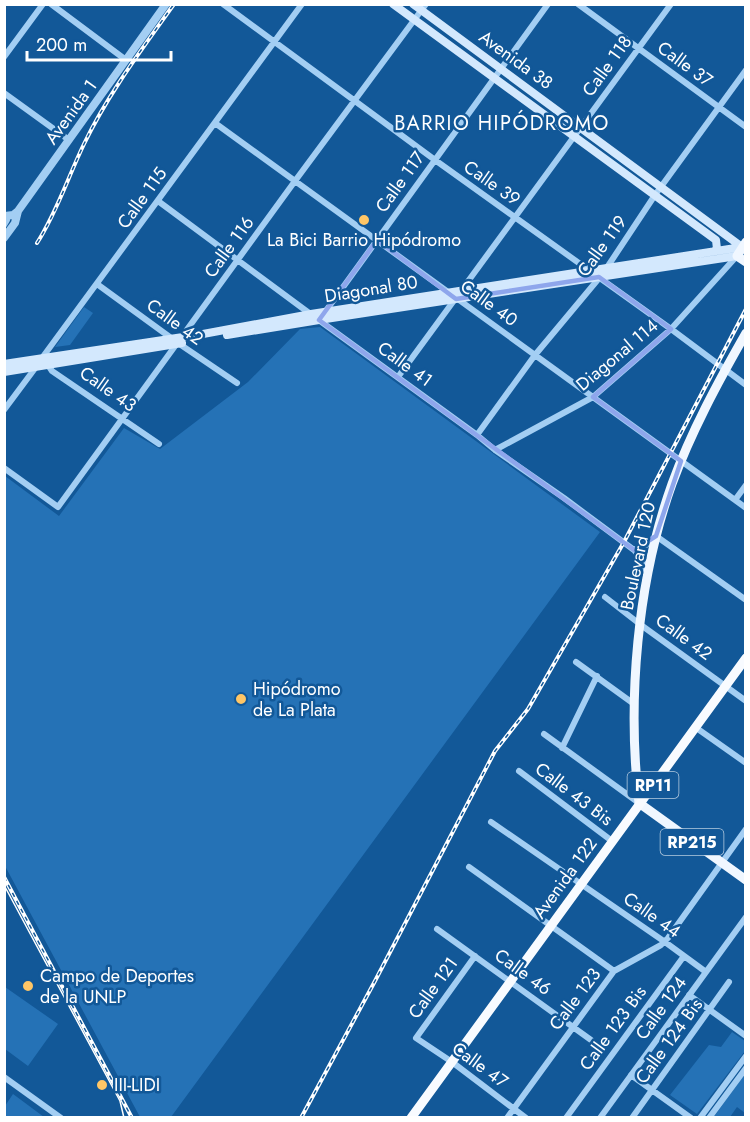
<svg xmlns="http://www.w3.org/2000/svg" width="750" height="1122" font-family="Jost,sans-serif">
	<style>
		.green { fill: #2572b6 }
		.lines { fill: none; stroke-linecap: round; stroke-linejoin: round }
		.minor { stroke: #a3cef3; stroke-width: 6 }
		.tertiary { stroke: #a3cef3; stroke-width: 8 }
		.secondary { stroke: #d3e8fd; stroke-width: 8 }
		.primary { stroke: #f0f7ff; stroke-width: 9 }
		.trunk { stroke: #f8fbff; stroke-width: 9 }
		.tram { stroke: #fff; stroke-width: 1.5 }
		.rail-casing { stroke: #fff; stroke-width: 4 }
		.rail { stroke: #125898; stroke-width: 1.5; stroke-dasharray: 4.5; stroke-linecap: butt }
		.marked { fill: none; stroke: #8ea6ec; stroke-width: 4.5; stroke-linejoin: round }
		.poi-dot { fill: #ffc666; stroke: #125898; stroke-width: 2 }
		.labels { text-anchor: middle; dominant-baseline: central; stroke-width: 5; stroke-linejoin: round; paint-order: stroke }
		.shield { fill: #125898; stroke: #b8cde0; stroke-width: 1.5 }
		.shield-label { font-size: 16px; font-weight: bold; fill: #fff }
		.street-label { font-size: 18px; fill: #fff; stroke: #125898 }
		.poi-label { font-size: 18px; fill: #fff; stroke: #125898; text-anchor: start }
		.neighbourhood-label { font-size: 20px; letter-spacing: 1.5px; fill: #fff; stroke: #125898 }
	</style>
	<rect width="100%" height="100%" fill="#125898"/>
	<path class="green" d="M84 307 93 313 70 345 55 347Z
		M320 327 600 532 171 1117H140L5 866V476L59 516 124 428 160 449 248 382 300 329Z
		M5 987 58 1024 28 1066 5 1049Z
		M732 1032 745 1041V1051L697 1114 670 1095 709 1045 721 1047Z
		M745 1074V1113L737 1107 730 1117 713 1118Z
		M13 1094 44 1117H5V1106Z"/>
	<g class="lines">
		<path class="minor" d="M51 4 126 60
			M223 4 355 101 435 160 671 329 746 385
			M578 4 746 127
			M4 57 43 4
			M4 93 69 140
			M215 123 746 508
			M158 201 305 310 477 435 495 450 564 498 634 550 644 563 647 573
			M4 215 7 220 4 225
			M606 269 655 195 746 70
			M97 284 178 343 237 383
			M325 312 548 4
			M42 358 302 4
			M46 362 52 371 159 444
			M398 377 671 4
			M4 410 36 367
			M477 435 535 355 600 277
			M495 450 593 397 671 329 736 257
			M4 468 58 507 295 181 426 4
			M735 500 746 485
			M634 550 646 545 656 536 746 600
			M605 597 641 625 746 701
			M576 662 634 704
			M695 727 746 763
			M544 734 639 803
			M562 748 597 676
			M519 771 612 841
			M491 822 665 942 706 972
			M469 867 614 971
			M437 929 591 1040
			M475 956 416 1038 452 1062 526 1118
			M689 995 746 1036
			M631 1075 691 1118
			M4 1077 61 1118
			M507 1118 614 971 661 945 668 938 746 829
			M566 1118 684 956
			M600 1118 746 917
			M632 1118 729 982
			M700 1118 746 1056
			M709 1118 746 1068"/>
		<path class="tertiary" d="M5 216 13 215 18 211
			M4 238 15 223 18 211 166 4"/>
		<path class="secondary" d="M393 4 716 240 717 249 714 251
			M413 4 742 247
			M227 335 319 320 737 256
			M4 364 203 334 311 314 742 247
			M4 372 182 343"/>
		<path class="primary" d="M746 242 737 256 746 262
			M746 333C718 382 691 432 672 484 637 582 627 701 639 803L746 880"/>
		<path class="trunk" d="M411 1118 746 658"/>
		<path class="tram" d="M4 885 120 1101 124 1118"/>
		<defs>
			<path id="rail" d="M37 243C57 212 68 177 84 144 108 94 142 49 174 4
				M4 877 132 1118
				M301 1118 375 981 495 751 528 709 624 542 746 309"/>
		</defs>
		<use href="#rail" class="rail-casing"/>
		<use href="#rail" class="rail"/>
	</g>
	<path class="marked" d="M377 240 456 299 599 277 671 329 593 397 681 461 656 536 634 550 319 320Z"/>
	<g class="poi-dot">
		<circle cx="364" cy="220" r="6"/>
		<circle cx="241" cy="699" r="6"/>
		<circle cx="28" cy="986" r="6"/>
		<circle cx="102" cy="1085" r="6"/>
	</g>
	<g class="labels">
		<g class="shield">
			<rect x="627.5" y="772" width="51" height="26" rx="4.5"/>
			<rect x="660.5" y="829" width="63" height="26" rx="4.5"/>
		</g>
		<g class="shield-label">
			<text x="653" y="785">RP11</text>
			<text x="692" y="842">RP215</text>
		</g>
		<g class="street-label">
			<text transform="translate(516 60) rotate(36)">Avenida 38</text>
			<text transform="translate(685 64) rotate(36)">Calle 37</text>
			<text transform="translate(607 66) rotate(-54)">Calle 118</text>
			<text transform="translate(71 112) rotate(-54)">Avenida 1</text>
			<text transform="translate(400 182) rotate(-54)">Calle 117</text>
			<text transform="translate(492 183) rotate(35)">Calle 39</text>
			<text transform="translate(142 198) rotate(-54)">Calle 115</text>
			<text transform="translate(602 246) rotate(-54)">Calle 119</text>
			<text transform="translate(229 247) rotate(-54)">Calle 116</text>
			<text transform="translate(371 289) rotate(-9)">Diagonal 80</text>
			<text transform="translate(489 303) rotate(36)">Calle 40</text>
			<text transform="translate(175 322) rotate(36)">Calle 42</text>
			<text transform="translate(617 355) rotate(-40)">Diagonal 114</text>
			<text transform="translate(405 364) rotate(36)">Calle 41</text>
			<text transform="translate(108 389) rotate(35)">Calle 43</text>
			<text transform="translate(638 556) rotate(-78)">Boulevard 120</text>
			<text transform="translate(684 637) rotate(36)">Calle 42</text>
			<text transform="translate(574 794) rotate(37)">Calle 43 Bis</text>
			<text transform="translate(565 878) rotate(-54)">Avenida 122</text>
			<text transform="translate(652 915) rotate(35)">Calle 44</text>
			<text transform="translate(523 972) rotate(36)">Calle 46</text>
			<text transform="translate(433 988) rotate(-54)">Calle 121</text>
			<text transform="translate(575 999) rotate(-53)">Calle 123</text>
			<text transform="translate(661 1008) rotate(-54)">Calle 124</text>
			<text transform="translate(613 1028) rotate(-54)">Calle 123 Bis</text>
			<text transform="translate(669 1041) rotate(-54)">Calle 124 Bis</text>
			<text transform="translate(480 1065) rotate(36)">Calle 47</text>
		</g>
		<g class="poi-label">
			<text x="364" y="240" text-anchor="middle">La Bici Barrio Hipódromo</text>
			<text x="253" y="689">Hipódromo<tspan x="253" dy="21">de La Plata</tspan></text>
			<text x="40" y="976">Campo de Deportes<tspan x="40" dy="21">de la UNLP</tspan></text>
			<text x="114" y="1085">III-LIDI</text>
		</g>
		<g class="neighbourhood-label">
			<text x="502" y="123">BARRIO HIPÓDROMO</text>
		</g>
	</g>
	<rect width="750" height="1122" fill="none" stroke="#ffffff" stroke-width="12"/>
	<path d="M27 51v9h144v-9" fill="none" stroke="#ffffff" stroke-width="3"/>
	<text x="36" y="51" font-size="18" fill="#ffffff" stroke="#125898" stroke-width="4.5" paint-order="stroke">200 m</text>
</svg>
